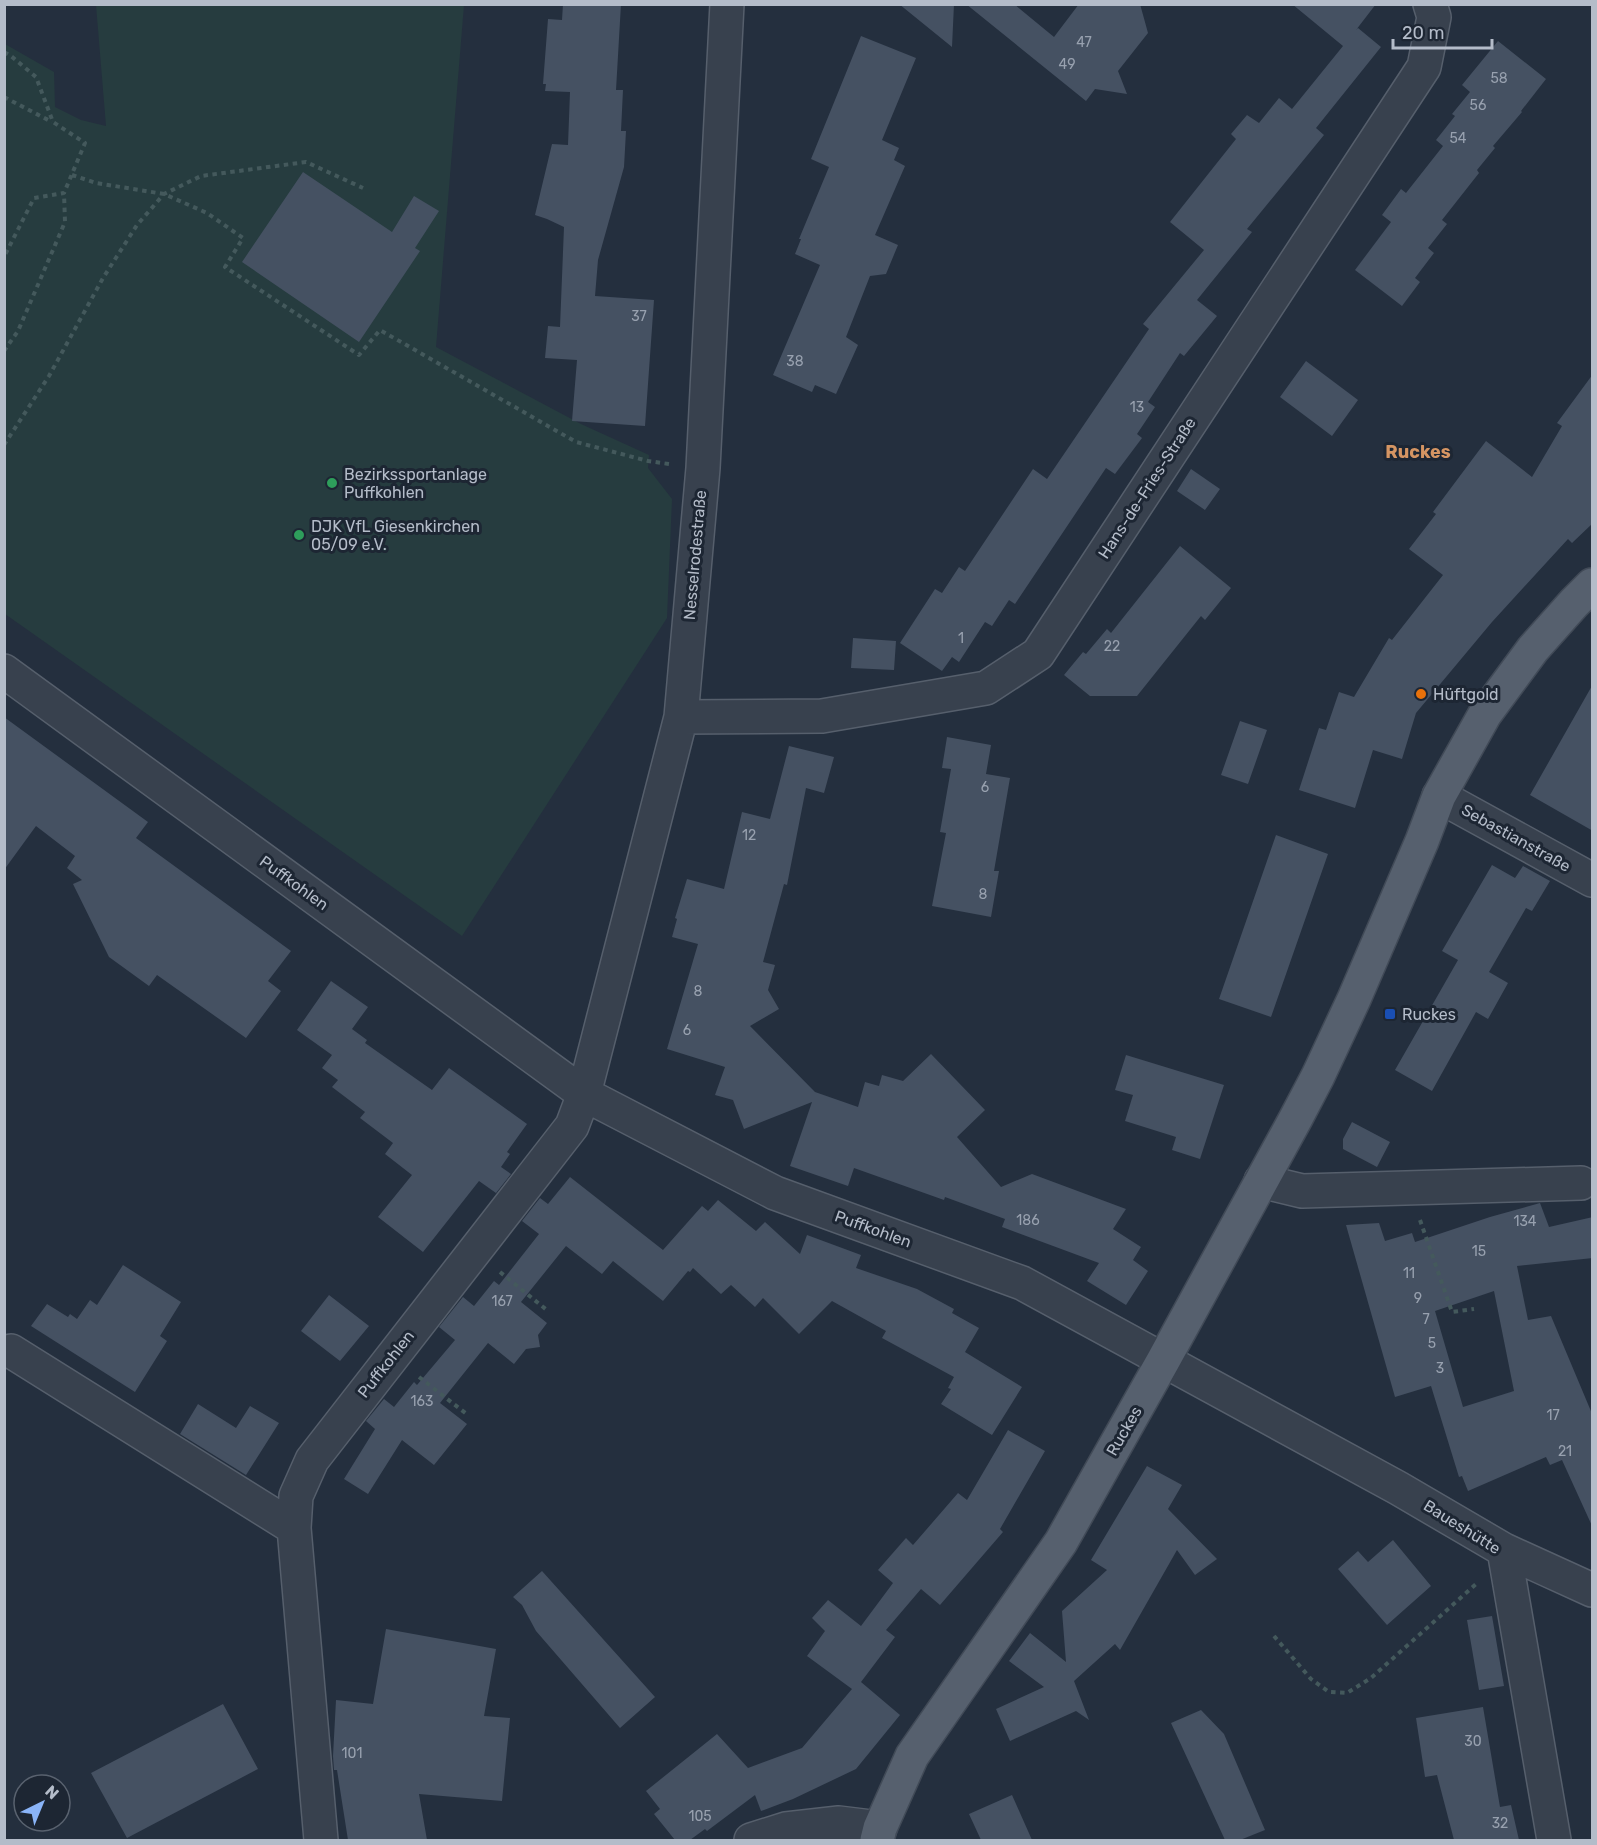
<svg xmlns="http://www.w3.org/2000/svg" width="1597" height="1845" font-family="Rubik,sans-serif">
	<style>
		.green { fill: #263c3f }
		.building { fill: #455162; fill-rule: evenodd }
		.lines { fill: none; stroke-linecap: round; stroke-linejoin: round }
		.minor-casing { stroke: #565f6c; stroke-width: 36 }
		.major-casing { stroke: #414a57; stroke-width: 36 }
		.path { stroke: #44595c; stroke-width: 4; stroke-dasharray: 4.5 4.5; stroke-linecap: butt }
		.minor { stroke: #38414e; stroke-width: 33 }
		.major { stroke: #56606e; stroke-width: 33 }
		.leisure-dot { fill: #2e9e5b; stroke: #1d2633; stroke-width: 2 }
		.food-dot { fill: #e8710a; stroke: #1d2633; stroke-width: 2 }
		.transit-dot { fill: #1a4fb4; stroke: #1d2633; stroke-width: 2 }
		.labels { text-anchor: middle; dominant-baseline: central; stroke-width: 6; stroke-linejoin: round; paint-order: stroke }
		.number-label { font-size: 14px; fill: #98a1af }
		.poi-label { font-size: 16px; fill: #b4bcc9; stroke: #1d2633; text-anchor: start }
		.street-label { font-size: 16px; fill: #b4bcc9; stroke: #1d2633 }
		.neighbourhood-label { font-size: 18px; font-weight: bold; fill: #d59563; stroke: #1d2633 }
	</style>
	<rect width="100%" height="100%" fill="#242f3e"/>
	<path class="green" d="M96 5H464L436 347 581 424 649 455 648 468 672 499 667 618 462 936 5 614V44L54 72 55 107 81 120 106 126Z"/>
	<path class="building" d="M563 4H621L616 90H623L621 131H626L624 167 598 260 595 296 654 300 645 426 572 421 577 360 545 358 548 326 560 327 564 227 547 219 535 215 552 144 568 145 570 92 545 91 546 84H543L548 19 562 20Z
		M899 4H954L952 47Z
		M966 4H1014L1054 37 1079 4H1140L1148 33 1118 71 1127 94 1095 89 1086 101Z
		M1292 4H1376L1356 30 1358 28 1381 47 1316 128 1324 135 1247 229 1252 232 1197 300 1217 316 1184 356 1180 353 1148 402 1155 407 1137 434 1142 438 1115 474 1106 468 1015 604 1009 600 992 626 985 622 959 662 952 657 942 671 900 643 935 589 942 593 959 567 965 571 1033 469 1047 479 1149 329 1143 324 1204 250 1170 222 1236 139 1231 134 1247 115 1259 123 1279 98 1292 109 1343 46Z
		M861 36 916 58 882 140 899 148 894 160 905 166 875 235 898 245 886 274 870 276 846 337 858 345 836 394 815 385 812 392 773 375 820 265 795 254 801 239H799L829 167 811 159Z
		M1498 41 1546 79 1521 111 1522 112 1493 146 1495 148 1477 170 1479 173 1442 220 1447 224 1428 248 1434 253 1415 278 1420 282 1402 306 1355 270 1391 222 1382 215 1401 189 1406 193 1443 146 1436 140 1455 116 1452 114 1470 92 1462 85Z
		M303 172 392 232 414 196 439 211 415 248 420 251 359 342 242 262Z
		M1306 361 1358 400 1332 436 1280 397Z
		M1593 374V523L1572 543 1568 539 1492 622 1416 713 1402 759 1373 750 1355 808 1299 790 1319 728 1326 730 1339 692 1354 697 1389 638 1392 640 1443 575 1409 549 1436 514 1433 512 1486 441 1532 477 1562 426 1557 423Z
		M1191 469 1220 489 1205 510 1177 491Z
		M1180 546 1231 588 1205 620 1201 616 1137 696H1090L1064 675 1083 652 1086 654 1107 629 1111 633Z
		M853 638 896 641 894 670 851 668Z
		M1593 684V831L1530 795Z
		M4 717 148 822 136 838 291 951 268 981 281 991 246 1038 157 975 149 986 109 957 73 884 82 880 67 868 75 856 36 826 4 870Z
		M1240 721 1267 730 1248 784 1221 775Z
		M947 737 991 745 986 774 1010 778 994 871H999L991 917 932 906 946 833 940 832 951 769 942 768Z
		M789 746 834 757 824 793 806 788 787 885 784 884 763 962 775 965 768 990 779 1009 750 1026 815 1092 858 1107 865 1082 879 1086 882 1075 903 1081 931 1054 985 1110 957 1137 1001 1187 1032 1174 1126 1209 1113 1229 1141 1247 1133 1260 1148 1271 1126 1305 1087 1281 1099 1263 1002 1227 1005 1219 945 1197 944 1200 854 1168 848 1186 790 1166 812 1102 744 1129 733 1100 715 1095 725 1067 667 1049 698 944 672 937 677 919 675 918 687 879 724 889 742 812 770 819Z
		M1276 835 1328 854 1271 1017 1219 999Z
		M1492 865 1515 878 1523 866 1550 881 1532 911 1526 908 1489 972 1508 983 1488 1019 1476 1012 1432 1091 1395 1070 1458 960 1442 951Z
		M331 981 368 1007 352 1029 367 1040 365 1043 432 1090 449 1068 527 1124 507 1152 510 1154 501 1167 511 1174 496 1193 479 1181 423 1252 378 1217 412 1175 385 1154 393 1143 360 1118 365 1112 332 1087 338 1080 322 1068 332 1055 297 1030Z
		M1126 1055 1224 1085 1200 1159 1172 1150 1176 1137 1125 1121 1133 1095 1115 1090Z
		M1352 1122 1390 1142 1377 1167 1343 1149V1139Z
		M570 1177 663 1250 702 1206 708 1211 718 1200 756 1231 765 1222 800 1254 807 1235 861 1255 856 1268 917 1289 954 1309 952 1313 979 1328 965 1352 1022 1387 992 1435 941 1404 951 1389 948 1388 954 1377 882 1338 886 1331 832 1301 799 1334 763 1298 755 1307 731 1285 721 1294 693 1268 690 1272 688 1271 663 1301 613 1261 602 1274 566 1246 521 1302 547 1323 538 1335 540 1347 526 1349 514 1364 488 1343 440 1403 467 1424 434 1465 402 1440 368 1494 344 1479 375 1429 366 1421 384 1399 394 1407 414 1382 417 1385 455 1340 439 1327 463 1297 474 1306 494 1281 499 1285 539 1234 522 1221 540 1198 548 1204Z
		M1540 1203 1549 1227 1593 1217V1258L1517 1266 1528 1320 1551 1316 1593 1416V1528L1562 1460 1550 1465 1546 1457 1468 1491 1462 1476 1459 1477 1431 1386 1395 1397 1346 1225 1379 1223 1385 1241 1412 1233 1415 1242 1490 1217ZM1494 1291 1514 1391 1463 1407 1435 1311Z
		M123 1265 181 1302 160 1336 167 1341 135 1392 31 1326 47 1304 68 1317 70 1314 77 1319 90 1300 97 1305Z
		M329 1295 369 1326 340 1361 301 1331Z
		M198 1404 236 1428 250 1406 279 1423 246 1475 180 1434Z
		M1008 1430 1045 1451 1000 1529 1003 1532 940 1605 921 1589 886 1630 895 1637 861 1682 900 1715 856 1769 793 1799 761 1811 755 1795 707 1831 705 1829 690 1840H675L654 1814 660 1809 646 1791 717 1734 748 1768 802 1748 852 1689 807 1656 825 1631 812 1618 828 1600 861 1626 893 1583 878 1570 906 1538 913 1545 958 1493 967 1500Z
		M1147 1466 1182 1485 1168 1509 1217 1559 1195 1575 1177 1550 1120 1650 1115 1644 1074 1681 1089 1720 1076 1711 1010 1741 996 1709 1044 1687 1009 1661 1030 1633 1066 1662 1062 1611 1107 1570 1091 1560Z
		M1393 1540 1431 1586 1387 1625 1338 1569 1358 1551 1368 1562Z
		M542 1571 655 1697 620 1728 536 1631 522 1605 513 1597Z
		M1492 1616 1504 1686 1479 1690 1467 1620Z
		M386 1629 496 1649 484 1716 510 1718 502 1801 419 1794 427 1840H348L337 1770H334L333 1756 336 1700 373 1704Z
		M223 1704 258 1769 127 1838 91 1773Z
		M1483 1707 1500 1807 1511 1805 1519 1840H1454L1437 1775 1425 1777 1416 1718Z
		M1201 1710 1224 1734 1265 1830 1240 1840H1225L1171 1723Z
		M1012 1795 1032 1840H981L969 1814Z"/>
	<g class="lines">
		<defs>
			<path id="minor" d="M4 671 584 1094 775 1193 1022 1283 1398 1488 1504 1550 1554 1840
				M681 717 822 716 986 688 1038 654 1424 67 1434 17 1430 4
				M1439 796 1592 880
				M1261 1181 1302 1191 1581 1183
				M11 1351 294 1528
				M1504 1550 1592 1590
				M321 1840 294 1528 296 1496 312 1460 572 1126 584 1094 681 717 703 468 727 4
				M751 1840 786 1829 839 1823 880 1828"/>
			<path id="major" d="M877 1840 880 1828 912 1756 1061 1542 1163 1361 1296 1118 1318 1076 1354 999 1422 841 1439 796 1485 714 1533 649 1574 603 1592 585"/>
		</defs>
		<use href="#minor" class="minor-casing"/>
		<use href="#major" class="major-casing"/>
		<path class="path" d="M4 52 11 56 36 77 53 122 85 143 64 193 34 198 4 257
			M4 97 52 122
			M72 175 96 183 164 194 207 213 243 238 225 267 359 355 380 330 576 442 648 461 669 464
			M4 351 18 331 65 222 64 193
			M4 445 49 376 103 278 137 225 164 194 201 176 306 162 363 188
			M1420 1220 1452 1312 1474 1309
			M500 1272 548 1311
			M419 1377 468 1415
			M1274 1636 1311 1679 1329 1692 1347 1693 1371 1678 1476 1584"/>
		<use href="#minor" class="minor"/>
		<use href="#major" class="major"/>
	</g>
	<g class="leisure-dot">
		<circle cx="332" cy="483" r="6"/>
		<circle cx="299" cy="535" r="6"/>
	</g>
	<circle class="food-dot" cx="1421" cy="694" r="6"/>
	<rect class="transit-dot" x="1384" y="1008" width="12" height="12" rx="3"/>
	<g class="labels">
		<g class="number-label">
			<text x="1084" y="42">47</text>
			<text x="1067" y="64">49</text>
			<text x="1499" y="78">58</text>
			<text x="1478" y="105">56</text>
			<text x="1458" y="138">54</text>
			<text x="639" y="316">37</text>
			<text x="795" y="361">38</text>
			<text x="1137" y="407">13</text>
			<text x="961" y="638">1</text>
			<text x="1112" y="646">22</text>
			<text x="985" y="787">6</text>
			<text x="749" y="835">12</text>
			<text x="983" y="894">8</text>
			<text x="698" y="991">8</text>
			<text x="687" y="1030">6</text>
			<text x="1028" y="1220">186</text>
			<text x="1525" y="1221">134</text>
			<text x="1479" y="1251">15</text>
			<text x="1409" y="1273">11</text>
			<text x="1418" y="1298">9</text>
			<text x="502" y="1301">167</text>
			<text x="1426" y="1319">7</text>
			<text x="1432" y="1343">5</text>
			<text x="1440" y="1368">3</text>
			<text x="422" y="1401">163</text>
			<text x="1553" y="1415">17</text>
			<text x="1565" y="1451">21</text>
			<text x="1473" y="1741">30</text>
			<text x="352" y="1753">101</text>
			<text x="700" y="1816">105</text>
			<text x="1500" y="1823">32</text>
		</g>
		<g class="poi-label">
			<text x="344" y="474">Bezirkssportanlage<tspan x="344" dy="18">Puffkohlen</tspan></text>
			<text x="311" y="526">DJK VfL Giesenkirchen<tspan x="311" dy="18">05/09 e.V.</tspan></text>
			<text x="1433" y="694">Hüftgold</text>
			<text x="1402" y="1014">Ruckes</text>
		</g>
		<g class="street-label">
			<text transform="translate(1147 488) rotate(-57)">Hans-de-Fries-Straße</text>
			<text transform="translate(695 555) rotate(-85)">Nesselrodestraße</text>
			<text transform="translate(1516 838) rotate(29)">Sebastianstraße</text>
			<text transform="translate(294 883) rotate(36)">Puffkohlen</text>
			<text transform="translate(873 1229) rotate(20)">Puffkohlen</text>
			<text transform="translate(386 1364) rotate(-52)">Puffkohlen</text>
			<text transform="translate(1124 1431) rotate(-60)">Ruckes</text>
			<text transform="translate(1462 1527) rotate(32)">Baueshütte</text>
		</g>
		<g class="neighbourhood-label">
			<text x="1418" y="452">Ruckes</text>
		</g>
	</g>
	<rect width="1597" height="1845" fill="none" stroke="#b4bcc9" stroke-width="12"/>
	<g transform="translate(42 1803) rotate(43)"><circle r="28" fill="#1d2633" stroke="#59626f" stroke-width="1.5"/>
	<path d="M0-4.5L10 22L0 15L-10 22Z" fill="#8ab4f8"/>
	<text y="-9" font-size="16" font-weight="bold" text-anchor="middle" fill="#b4bcc9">N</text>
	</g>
	<path d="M1393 39v9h99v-9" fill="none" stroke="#b4bcc9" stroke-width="3"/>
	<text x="1402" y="39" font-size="18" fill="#b4bcc9" stroke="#1d2633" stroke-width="4.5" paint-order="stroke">20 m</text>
</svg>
